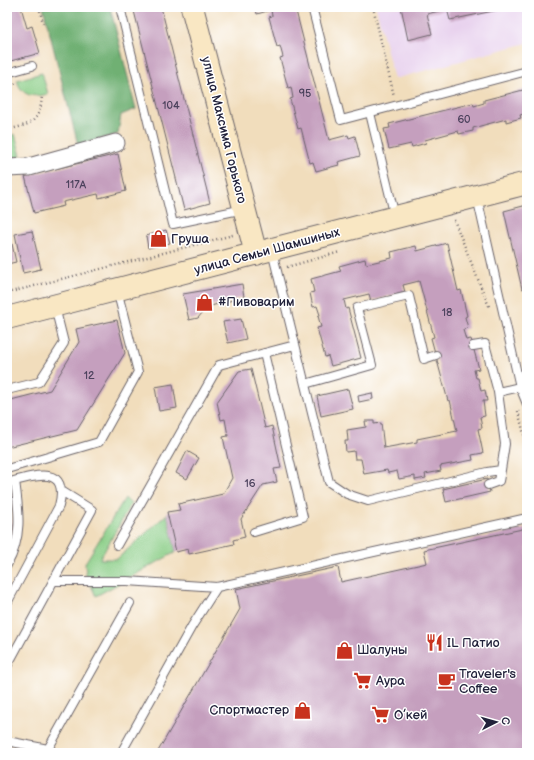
<svg xmlns="http://www.w3.org/2000/svg" width="534" height="760" font-family="'Balsamiq Sans',sans-serif">
	<style>
		.built { fill: #e8d2ee }
		.green { fill: #8acd86; stroke: #567860 }
		.forest { fill: #6fb073; stroke: #486957 }
		.building { fill: #c59fbe }
		.lines { fill: none; stroke-linecap: round; stroke-linejoin: round }
		.lane-casing { stroke: #6a6368; stroke-width: 10 }
		.street-casing { stroke: #6a6368; stroke-width: 19 }
		.secondary-casing { stroke: #6a6368; stroke-width: 24 }
		.path { stroke: #6a6368; stroke-width: 2.5; stroke-dasharray: 1 3; stroke-linecap: butt }
		.lane { stroke: #fff; stroke-width: 8 }
		.street { stroke: #fff; stroke-width: 17 }
		.secondary { stroke: #f9e7c3; stroke-width: 22 }
		.labels { text-anchor: middle; dominant-baseline: central; stroke-width: 3; stroke-linejoin: round; paint-order: stroke }
		.number-label { font-size: 11px; fill: #4b415c }
		.street-label { font-size: 13px; fill: #22223b; stroke: #fff }
		.poi-label { font-size: 13px; fill: #22223b; stroke: #fff; text-anchor: start }
	</style>
	<rect width="100%" height="100%" fill="#fff"/>
	<filter id="ink" filterUnits="userSpaceOnUse"><feTurbulence type="fractalNoise" baseFrequency=".025" numOctaves="2"/><feDisplacementMap in="SourceGraphic" scale="8" xChannelSelector="R" yChannelSelector="G"/><feConvolveMatrix kernelMatrix="1 2 1 2 8 2 1 2 1" color-interpolation-filters="sRGB"/></filter>
	<filter id="wash" filterUnits="userSpaceOnUse"><feTurbulence type="fractalNoise" baseFrequency=".012" numOctaves="4" result="noise"/><feDisplacementMap in="SourceGraphic" scale="16" xChannelSelector="R" yChannelSelector="G"/><feGaussianBlur stdDeviation="0.9" result="paint"/><feColorMatrix in="noise" values="0 0 0 0 0 0 0 0 0 0 0 0 0 0 0 0 0 1.4 0 .05"/><feComposite in="paint" operator="in"/></filter>
	<g filter="url(#wash)">
		<rect width="100%" height="100%" fill="#f1ddbc"/>
		<path class="built" d="M376 7H527V43L394 79Z"/>
		<path class="green" d="M42 73 48 94C33 98 21 96 17 80Z
			M15 134 21 156 7 159V136Z
			M125 498 131 504 100 559H117L167 514 176 552 96 596 86 575 85 563Z"/>
		<path class="forest" d="M43 7H110L136 109 121 115 118 134 78 145Z"/>
		<g id="blocks">
			<path class="building" d="M7 7H21L27 28 32 26 40 53 7 62Z
				M133 7H161L210 203 184 210Z
				M255 7H295L329 140 348 135 349 138 355 136 360 156 338 162 339 165 316 171 313 162 310 163 301 128 298 129 290 99 293 98 291 87 288 88 280 58 283 57 280 46 277 47 269 17 272 16 271 10 257 14Z
				M401 7H502L503 9 450 20 447 9 427 14 432 34 408 40Z
				M527 89V113L520 115 521 118 506 122V119L473 128V131L459 134 458 131 425 140 426 143 412 147 411 144 389 149 384 129 390 128 389 124 473 103 474 106 484 103V100Z
				M118 154 126 191 99 198 98 194 63 202 64 206 34 213 25 176Z
				M527 205V287L522 289 504 211Z
				M166 230 170 243 148 248 146 236Z
				M32 231 41 269 23 273 15 234Z
				M447 243 458 291 461 290 467 316 465 317 468 328 463 330 466 340 471 339 479 369 474 370 476 378H478L481 391 485 390 487 401H483L485 416 480 417 482 428 478 429 483 453 472 455 473 460 440 466 441 471 425 474 426 478 415 480V476L399 479 397 471 388 473 387 470 364 474 361 459H355L354 451 346 452 345 441H348L347 430 366 427 365 421H374V424L381 423 384 448 417 442V439L457 431 450 400 448 401 431 338 434 337 419 281 403 285 405 292 371 301 369 294 344 300 346 309 348 308 361 358 331 366 328 356 325 357 317 328 321 327 318 316 320 315 317 306 313 307 310 293 314 292 311 279 341 271 339 266 365 259 366 264 392 258 391 252 416 246 417 251Z
				M12 244 16 262 7 264V245Z
				M242 284 244 297 207 307 198 318 189 320 183 294Z
				M241 319 246 339 228 343 223 322Z
				M117 320 125 353 77 430 7 447V401L50 390 79 342 76 329Z
				M251 369 265 428 272 426 281 468 274 469 277 482 263 485 241 519 245 537 233 540 234 544 189 554 188 549 176 552 167 512 180 510 178 504 223 494 232 478 223 437 228 436 225 419 221 420 217 402 239 371Z
				M173 384 177 408 159 411 155 387Z
				M348 389 353 409 321 416 317 396Z
				M372 393 373 399 359 402 358 396Z
				M187 451 199 458 187 479 176 473Z
				M487 479 490 492 446 502 443 489Z
				M7 506 12 525 7 555Z
				M527 528V753H157L240 609 236 589 338 567 341 582 427 563 424 550Z"/>
		</g>
	</g>
	<g filter="url(#ink)">
		<use href="#blocks" fill-opacity="0" stroke="#6a6368" stroke-width="1"/>
		<g class="lines">
			<defs>
				<path id="lane" d="M120 7 173 224 244 209
					M313 11 341 120 527 71
					M7 73 32 66
					M370 113 395 217
					M477 197 520 387 527 404
					M272 251 329 482 347 494 368 501 487 472 501 470 505 444 498 392
					M473 346 485 344 498 392 520 387
					M305 384 372 365 357 308 409 296 424 359 436 355
					M7 390 39 382 64 343 55 307
					M7 469 99 442 138 372 117 290
					M7 483C32 476 70 463 59 506L7 603
					M488 485 499 481 501 470
					M254 532 303 517 264 353
					M117 545 219 365 295 345
					M7 565C23 537 19 511 15 481
					M53 581H127L217 587 527 518
					M7 666 92 510 63 492
					M7 741 48 749
					M50 753 48 749 130 603
					M121 753 192 626 217 587"/>
				<path id="street" d="M7 168 29 167 116 143"/>
				<path id="secondary" d="M192 7 256 254
					M7 318 527 183"/>
			</defs>
			<use href="#lane" class="lane-casing"/>
			<use href="#street" class="street-casing"/>
			<use href="#secondary" class="secondary-casing"/>
			<path class="path" d="M39 7 43 23
				M373 7 394 96
				M7 86 18 83
				M7 130C31 124 40 123 42 95
				M454 220 490 309
				M287 267 340 252
				M7 293 233 235
				M518 411 527 446"/>
			<use href="#lane" class="lane"/>
			<use href="#street" class="street"/>
			<use href="#secondary" class="secondary"/>
		</g>
	</g>
	<defs>
		<symbol id="shop-bare" viewBox="-9 -9 18 18"><path d="M-5-2.5h2.3a2.7 3.5 0 0 1 5.4 0H5L5.5 6h-11ZM-1.5-2.5h3a1.5 2.3 0 0 0-3 0Z" fill="#c8321e" stroke="#fff" stroke-width="2.5" paint-order="stroke"/></symbol>
		<symbol id="restaurant-bare" viewBox="-9 -9 18 18"><path d="M-5-6h1v4h1v-4h1v4h1v-4h1v5L-1.5 .5V6h-2V.5L-5-1ZM5-6V6H3V1.5H1.5Q1.5-4 5-6Z" fill="#c8321e" stroke="#fff" stroke-width="2.5" paint-order="stroke"/></symbol>
		<symbol id="supermarket-bare" viewBox="-9 -9 18 18"><path d="M-6-5.5h2.5l.6 2H6L4.5 2H-2.5L-4.4-4H-6ZM-1.5 3.2a1.3 1.3 0 1 0 .1 0ZM3 3.2a1.3 1.3 0 1 0 .1 0Z" fill="#c8321e" stroke="#fff" stroke-width="2.5" paint-order="stroke"/></symbol>
		<symbol id="cafe-bare" viewBox="-9 -9 18 18"><path d="M-5.5-4.5H6V0H3Q3 3.5 0 3.5H-2.5Q-5.5 3.5-5.5 0ZM3-3.2v2h1.7v-2ZM-6 4.5H4V6H-6Z" fill="#c8321e" stroke="#fff" stroke-width="2.5" paint-order="stroke"/></symbol>
	</defs>
	<g fill-rule="evenodd">
		<use href="#shop-bare" x="146" y="226" width="25" height="25"/>
		<use href="#shop-bare" x="192" y="290" width="25" height="25"/>
		<use href="#restaurant-bare" x="422" y="630" width="25" height="25"/>
		<use href="#shop-bare" x="332" y="638" width="25" height="25"/>
		<use href="#supermarket-bare" x="350" y="668" width="25" height="25"/>
		<use href="#cafe-bare" x="434" y="668" width="25" height="25"/>
		<use href="#shop-bare" x="290" y="698" width="25" height="25"/>
		<use href="#supermarket-bare" x="368" y="702" width="25" height="25"/>
	</g>
	<g class="labels">
		<g class="number-label">
			<text x="305" y="93">95</text>
			<text x="171" y="105">104</text>
			<text x="464" y="119">60</text>
			<text x="76" y="184">117А</text>
			<text x="447" y="312">18</text>
			<text x="89" y="375">12</text>
			<text x="250" y="483">16</text>
		</g>
		<g class="street-label">
			<text transform="translate(224 130) rotate(76)">улица Максима Горького</text>
			<text transform="translate(267 251) rotate(-15)">улица Семьи Шамшиных</text>
		</g>
		<g class="poi-label">
			<text x="171" y="239">Груша</text>
			<text x="218" y="302">#Пивоварим</text>
			<text x="447" y="643">IL Патио</text>
			<text x="357" y="650">Шалуны</text>
			<text x="459" y="674">Traveler's<tspan x="459" dy="15">Coffee</tspan></text>
			<text x="376" y="681">Аура</text>
			<text x="289" y="710" text-anchor="end">Спортмастер</text>
			<text x="394" y="715">О’кей</text>
		</g>
	</g>
	<rect width="534" height="760" fill="none" stroke="#fff" stroke-width="24"/>
	<g transform="translate(496 722) rotate(84)" stroke="#ffffff" stroke-width="3" paint-order="stroke">
	<path d="M0-3L7 15L0 10L-7 15Z" fill="#22223b"/>
	<text y="-6" font-size="11" font-weight="bold" text-anchor="middle" fill="#22223b">С</text>
	</g>
</svg>
